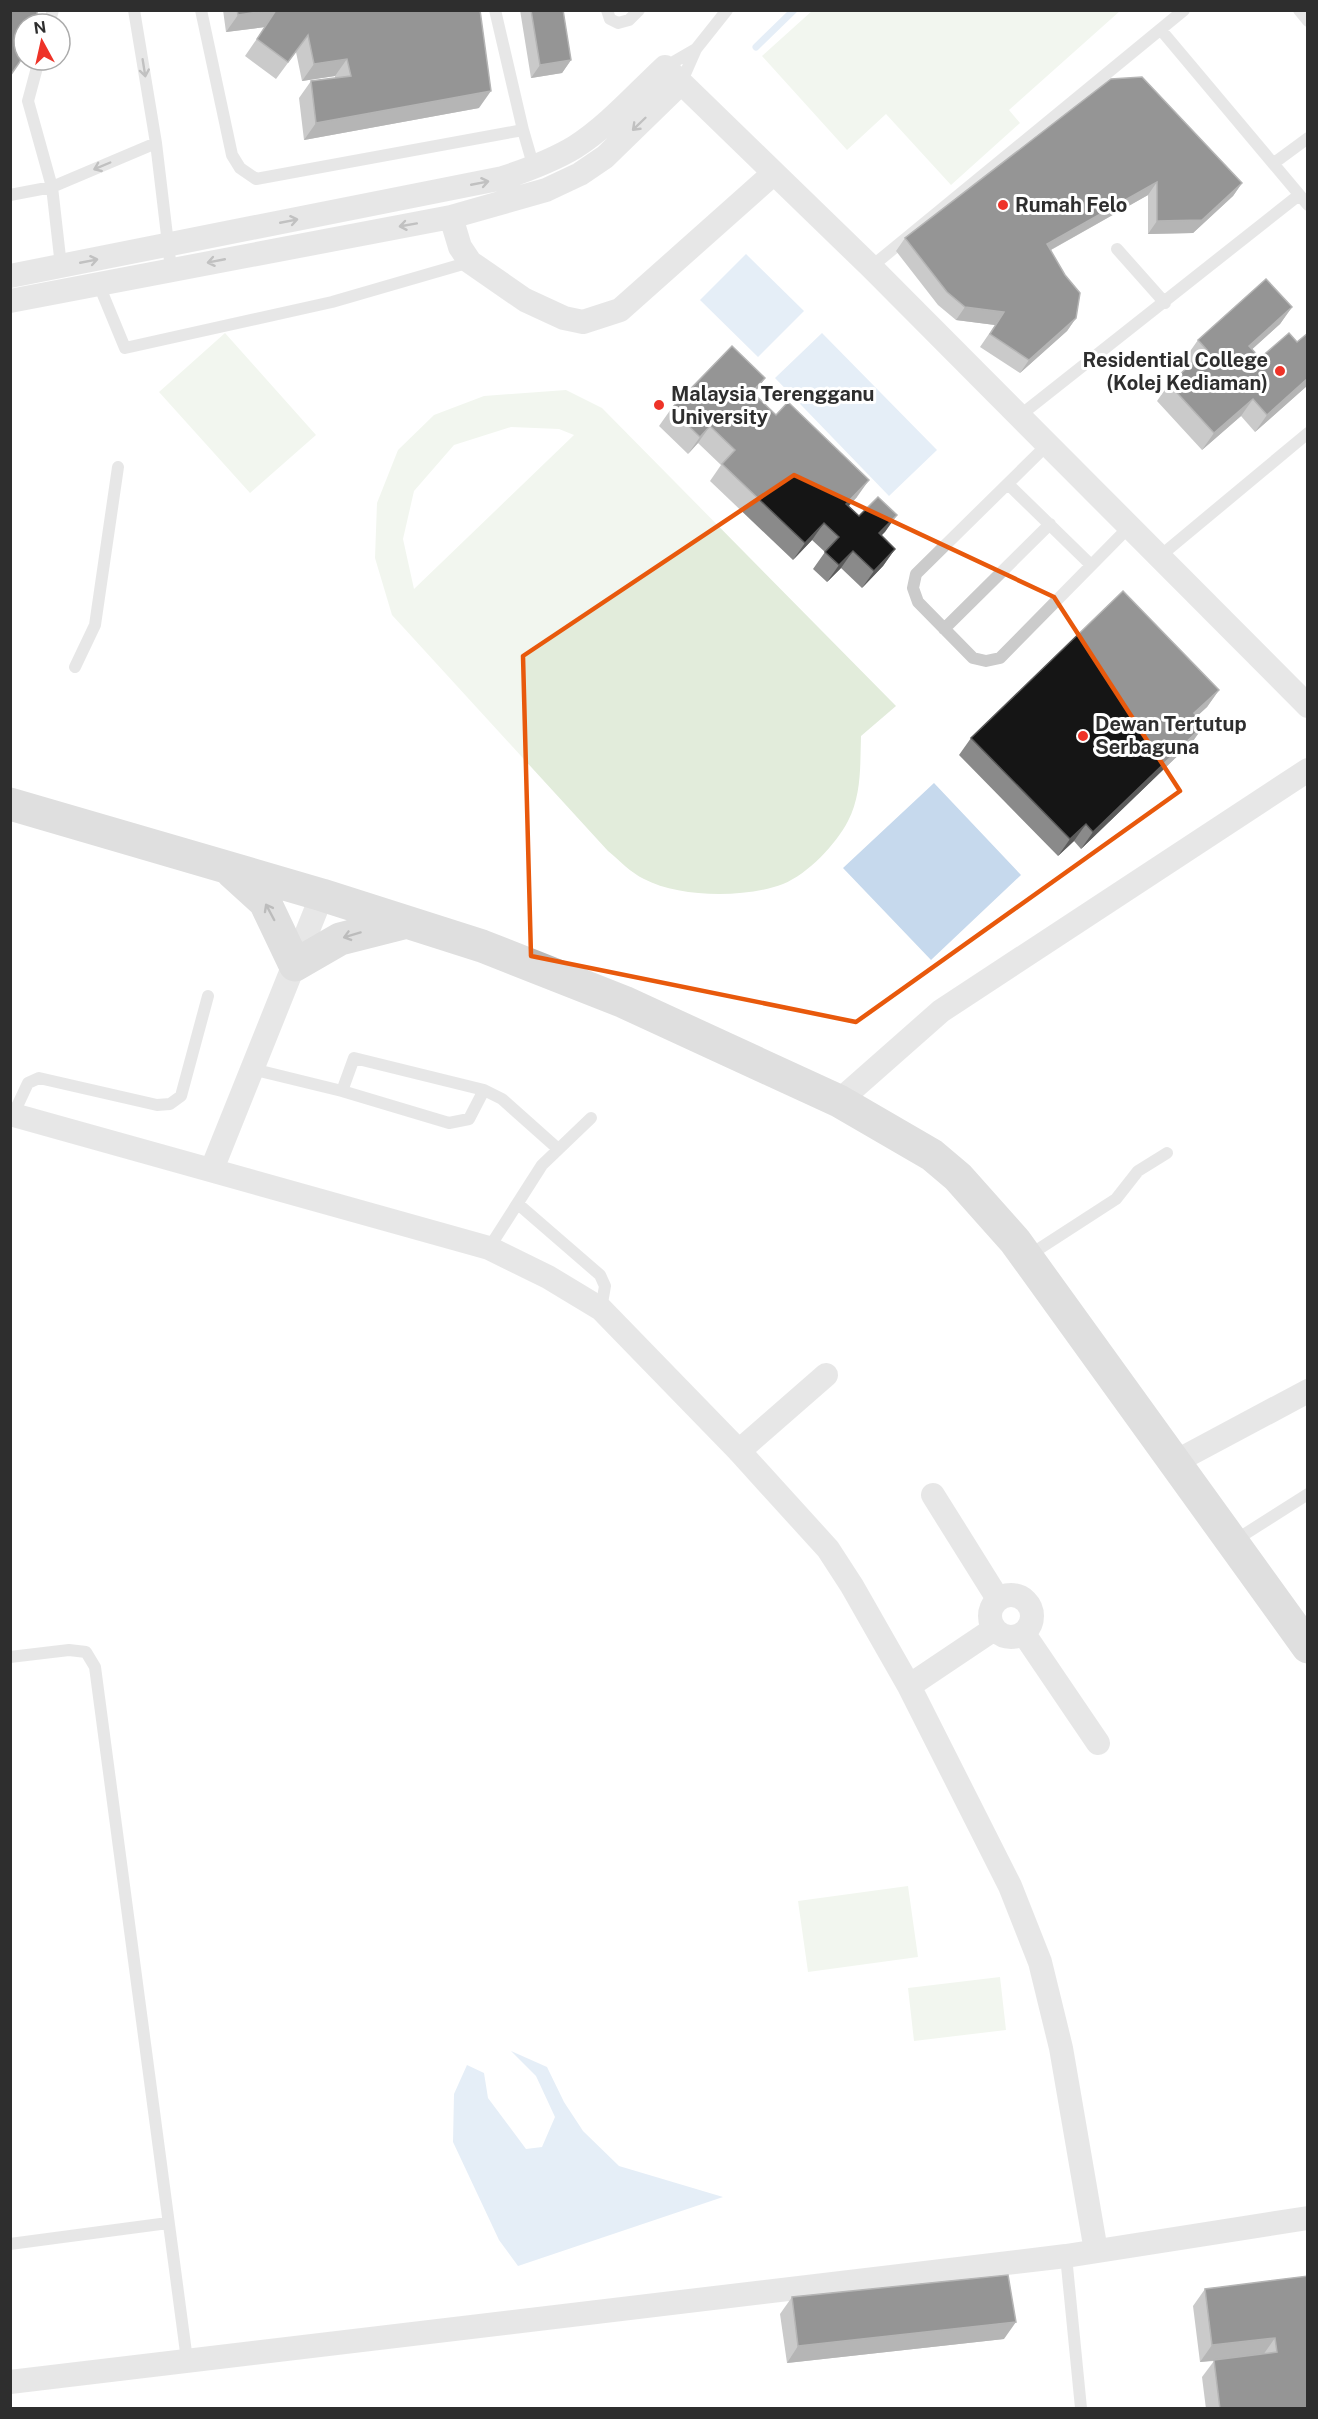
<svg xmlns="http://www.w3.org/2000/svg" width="1318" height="2419" font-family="'Public Sans',sans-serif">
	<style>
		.green { fill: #e2ecdb; fill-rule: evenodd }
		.water { fill: #c6d9ed }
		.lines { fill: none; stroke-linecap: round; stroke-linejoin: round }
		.stream { stroke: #c6d9ed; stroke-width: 7 }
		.service { stroke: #cbcbcb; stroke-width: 12 }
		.minor { stroke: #cbcbcb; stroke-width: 24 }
		.secondary { stroke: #b8b8b8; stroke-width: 33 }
		.wall { fill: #8a8a8a }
		.shaded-wall { fill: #5b5b5b }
		.building { fill: #151515; stroke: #5b5b5b; stroke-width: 1.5 }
		.oneway { stroke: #757575 }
		.oneway2 { stroke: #6c6c6c }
		.marked { fill: none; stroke: #e8590c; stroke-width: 4.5; stroke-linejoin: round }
		.poi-dot { fill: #ee3328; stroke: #fff; stroke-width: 2 }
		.labels { text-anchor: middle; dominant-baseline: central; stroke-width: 6; stroke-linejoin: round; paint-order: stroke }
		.poi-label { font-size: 20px; font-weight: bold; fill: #2e2e2e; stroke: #fff; text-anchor: start }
	</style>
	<rect width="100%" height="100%" fill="#fff"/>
	<path class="green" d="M813 10H1120V11L1009 110 1020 123 951 185 886 114 847 150 762 56Z
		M225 333 316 435 250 493 159 392Z
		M566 390 602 408 896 706 861 736C860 764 862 794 848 821 836 844 808 874 783 884 746 898 680 898 644 879 631 873 619 860 608 851L392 615 375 558 377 503 398 450 434 415 484 396ZM511 427 559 429 574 435 414 589 403 539 414 491 454 445Z
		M908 1886 918 1957 808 1972 798 1901Z
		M1000 1977 1006 2030 914 2041 908 1988Z"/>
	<path class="water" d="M746 254 804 311 758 357 700 300Z
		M822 333 937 450 889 496 775 378Z
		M934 783 1021 875 931 960 843 868Z
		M511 2051 547 2067 564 2102 583 2131 619 2166 723 2197 518 2266 499 2240 453 2142 454 2094 467 2065 484 2073 488 2098 526 2149 542 2147 555 2117 536 2076Z"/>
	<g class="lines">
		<path class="stream" d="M756 47 794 10"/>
		<path class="service" d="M134 10 156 143 171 269
			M201 10 232 155 240 168 256 179 523 130 495 10
			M607 10 610 19 618 23 629 20 639 10
			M1299 10 1308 21
			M49 24 53 10
			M1161 30 1308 205
			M39 60 28 101 52 187 61 266
			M665 67 696 49
			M681 83 696 49 727 10
			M523 130 534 168
			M1274 163 1308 138
			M10 195 52 187 156 143
			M1117 249 1165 303
			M871 267 1184 10
			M99 285 125 348 332 302 470 262
			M1018 417 1299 195
			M1047 445 916 574 913 588 918 602 973 658 986 661 1000 658 1129 527
			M1008 484 1091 565
			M1159 557 1308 433
			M944 629 1050 524
			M75 667 95 625 118 467
			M252 1069 342 1091 354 1058 484 1090 502 1099 557 1148
			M342 1091 449 1123 469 1119 484 1090
			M13 1115 28 1083 39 1078 157 1105 170 1104 181 1096 208 996
			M518 1204 600 1275 605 1286 601 1309
			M489 1248 542 1165 591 1118
			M1028 1256 1116 1199 1138 1171 1167 1153
			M1234 1541 1308 1494
			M10 1657 69 1650 86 1652 95 1667 187 2360
			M10 2244 168 2223
			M1066 2256 1081 2408"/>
		<path class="minor" d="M451 217 460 247 470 262 525 300 564 318 583 322 620 310 774 173
			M10 276 503 178C527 170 552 161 575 147 608 126 636 94 665 67L871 267 1308 706
			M10 301 451 217 546 190 580 174 605 157 681 83
			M839 1101 941 1011 1308 770
			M10 1114 489 1248 548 1277 601 1309 739 1451 828 1549 852 1586 909 1686 1010 1886 1040 1962 1061 2048 1096 2251
			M212 1169 322 895
			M739 1451 826 1375
			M1175 1462 1308 1391
			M933 1495 998 1599
			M990 1616a21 21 0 1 1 42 0a21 21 0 1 1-42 0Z
			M1024 1634 1098 1743
			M909 1686 994 1629
			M10 2382 1066 2256 1308 2218"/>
		<path class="secondary" d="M10 804 322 895 482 946 624 1002 839 1101 932 1155 958 1177 1015 1241 1308 1647
			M232 872 265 902 295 965 340 939 407 922"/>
	</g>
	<path class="wall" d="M223 10H480L479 108 304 140 299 98 311 81 335 78V76L302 81 296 52 276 79 245 56 265 27 226 32Z
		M520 10H563L571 60 562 73 531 78Z
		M1111 79 1242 183 1233 196 1193 233 1148 234V195L1051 250 1076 318 1067 331 1020 373 980 347 995 325 956 320 938 305 896 251 905 238Z
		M1292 307 1280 324 1252 349 1260 358 1308 385 1255 432 1241 416 1202 450 1157 401 1169 384 1192 364 1186 357 1198 340Z
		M765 378 754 394 857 497 849 506 859 516 897 515 881 536 895 549 883 566 862 588 841 568 827 582 813 569 825 552 812 540 793 560 710 481 721 465 698 443 688 454 659 426 671 409Z
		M1219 690 1207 707 1197 716 1205 724 1193 741 1081 849 1074 841 1058 856 959 755 971 738Z
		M1308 2276V2409H1206L1202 2377 1214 2361 1200 2362 1193 2306 1205 2289Z
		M792 2297 1004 2339 787 2363 780 2314Z"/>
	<path class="shaded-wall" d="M271 10H276L265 27 226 32 238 15Z
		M347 59 335 76 302 81 314 64Z
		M571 60 562 73 531 78 540 65Z
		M491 91 479 108 304 140 316 123Z
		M1157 182 1148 195 1038 257 1047 244Z
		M1242 183 1233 196 1193 233 1148 234 1157 221Z
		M965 307 1004 312 995 325 956 320Z
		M1292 307 1280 324 1237 363 1249 346Z
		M1076 318 1067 331 1020 373 1029 360Z
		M765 378 753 395 752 392Z
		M1308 378V385L1255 432 1267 415Z
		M1253 399 1241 416 1202 450 1214 433Z
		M710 426 698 443 688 454 700 437Z
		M869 480 857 497 834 521 846 504Z
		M897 515 885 532 867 550 879 533Z
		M824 523 812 540 793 560 805 543Z
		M895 549 883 566 862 588 874 571Z
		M853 551 841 568 827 582 839 565Z
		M1219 690 1207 707 1182 730 1194 713Z
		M1205 724 1193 741 1081 849 1093 832Z
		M1086 824 1074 841 1058 856 1070 839Z
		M1016 2322 1004 2339 787 2363 798 2346Z
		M1275 2338 1263 2355 1200 2362 1212 2345Z"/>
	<path class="building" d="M10 10H37V24H24V54L19 63 10 76Z
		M237 10H271L238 15Z
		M276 10H480L491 91 316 123 311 81 351 76 347 59 314 64 308 35 288 62 257 39Z
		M531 10H563L571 60 540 65Z
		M1142 77 1242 183 1202 220 1157 221V182L1047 244 1065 275 1080 293 1076 318 1029 360 990 334 1004 312 965 307 947 292 905 238 1111 79Z
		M1266 279 1292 307 1249 346 1260 358 1289 333 1297 342 1308 333V378L1267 415 1253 399 1214 433 1169 384 1207 350 1198 340Z
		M732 346 765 378 752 392 776 415 788 402 869 480 846 504 859 516 878 497 897 515 879 533 895 549 874 571 853 551 839 565 825 552 839 537 824 523 805 543 722 464 735 450 710 426 700 437 671 409Z
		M1123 591 1219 690 1194 713 1205 724 1093 832 1086 824 1070 839 971 738Z
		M1008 2275 1016 2322 798 2346 792 2297Z
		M1308 2276V2408L1300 2409H1220L1214 2360 1277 2352 1275 2338 1212 2345 1205 2289Z"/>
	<defs><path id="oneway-shaft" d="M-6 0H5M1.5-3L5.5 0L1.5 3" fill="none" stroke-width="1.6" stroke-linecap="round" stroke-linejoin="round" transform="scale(1.5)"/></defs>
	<g class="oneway">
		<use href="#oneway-shaft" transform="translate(144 68) rotate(81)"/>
		<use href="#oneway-shaft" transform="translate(639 124) rotate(136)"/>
		<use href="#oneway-shaft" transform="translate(102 166) rotate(157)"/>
		<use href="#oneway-shaft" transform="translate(480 183) rotate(-11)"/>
		<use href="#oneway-shaft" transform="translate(289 221) rotate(-11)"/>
		<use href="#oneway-shaft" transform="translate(408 225) rotate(170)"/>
		<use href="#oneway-shaft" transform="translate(89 261) rotate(-11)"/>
		<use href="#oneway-shaft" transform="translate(216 261) rotate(169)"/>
	</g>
	<g class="oneway2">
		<use href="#oneway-shaft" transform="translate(270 912) rotate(-118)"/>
		<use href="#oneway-shaft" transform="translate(352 935) rotate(163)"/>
	</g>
	<path d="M0 0H1318V2419H0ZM794 475 1054 597 1180 791 856 1022 531 956 523 656Z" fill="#fff" fill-opacity=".55" fill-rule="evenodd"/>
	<path class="marked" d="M794 475 1054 597 1180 791 856 1022 531 956 523 656Z"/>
	<g class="poi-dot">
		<circle cx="1003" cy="205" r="6"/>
		<circle cx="1280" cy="371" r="6"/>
		<circle cx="659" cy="405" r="6"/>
		<circle cx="1083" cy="736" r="6"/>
	</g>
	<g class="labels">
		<g class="poi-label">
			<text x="1015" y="205">Rumah Felo</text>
			<text x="1268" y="360" text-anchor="end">Residential College<tspan x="1268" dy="23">(Kolej Kediaman)</tspan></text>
			<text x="671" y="394">Malaysia Terengganu<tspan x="671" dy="23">University</tspan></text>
			<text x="1095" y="724">Dewan Tertutup<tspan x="1095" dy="23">Serbaguna</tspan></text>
		</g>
	</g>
	<rect width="1318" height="2419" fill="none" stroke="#2e2e2e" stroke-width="24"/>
	<g transform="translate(42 42) rotate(352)"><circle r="28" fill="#ffffff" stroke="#ababab" stroke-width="1.5"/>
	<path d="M0-4.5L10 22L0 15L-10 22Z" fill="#ee3328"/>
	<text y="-9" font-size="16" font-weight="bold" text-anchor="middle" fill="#2e2e2e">N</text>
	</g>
</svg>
